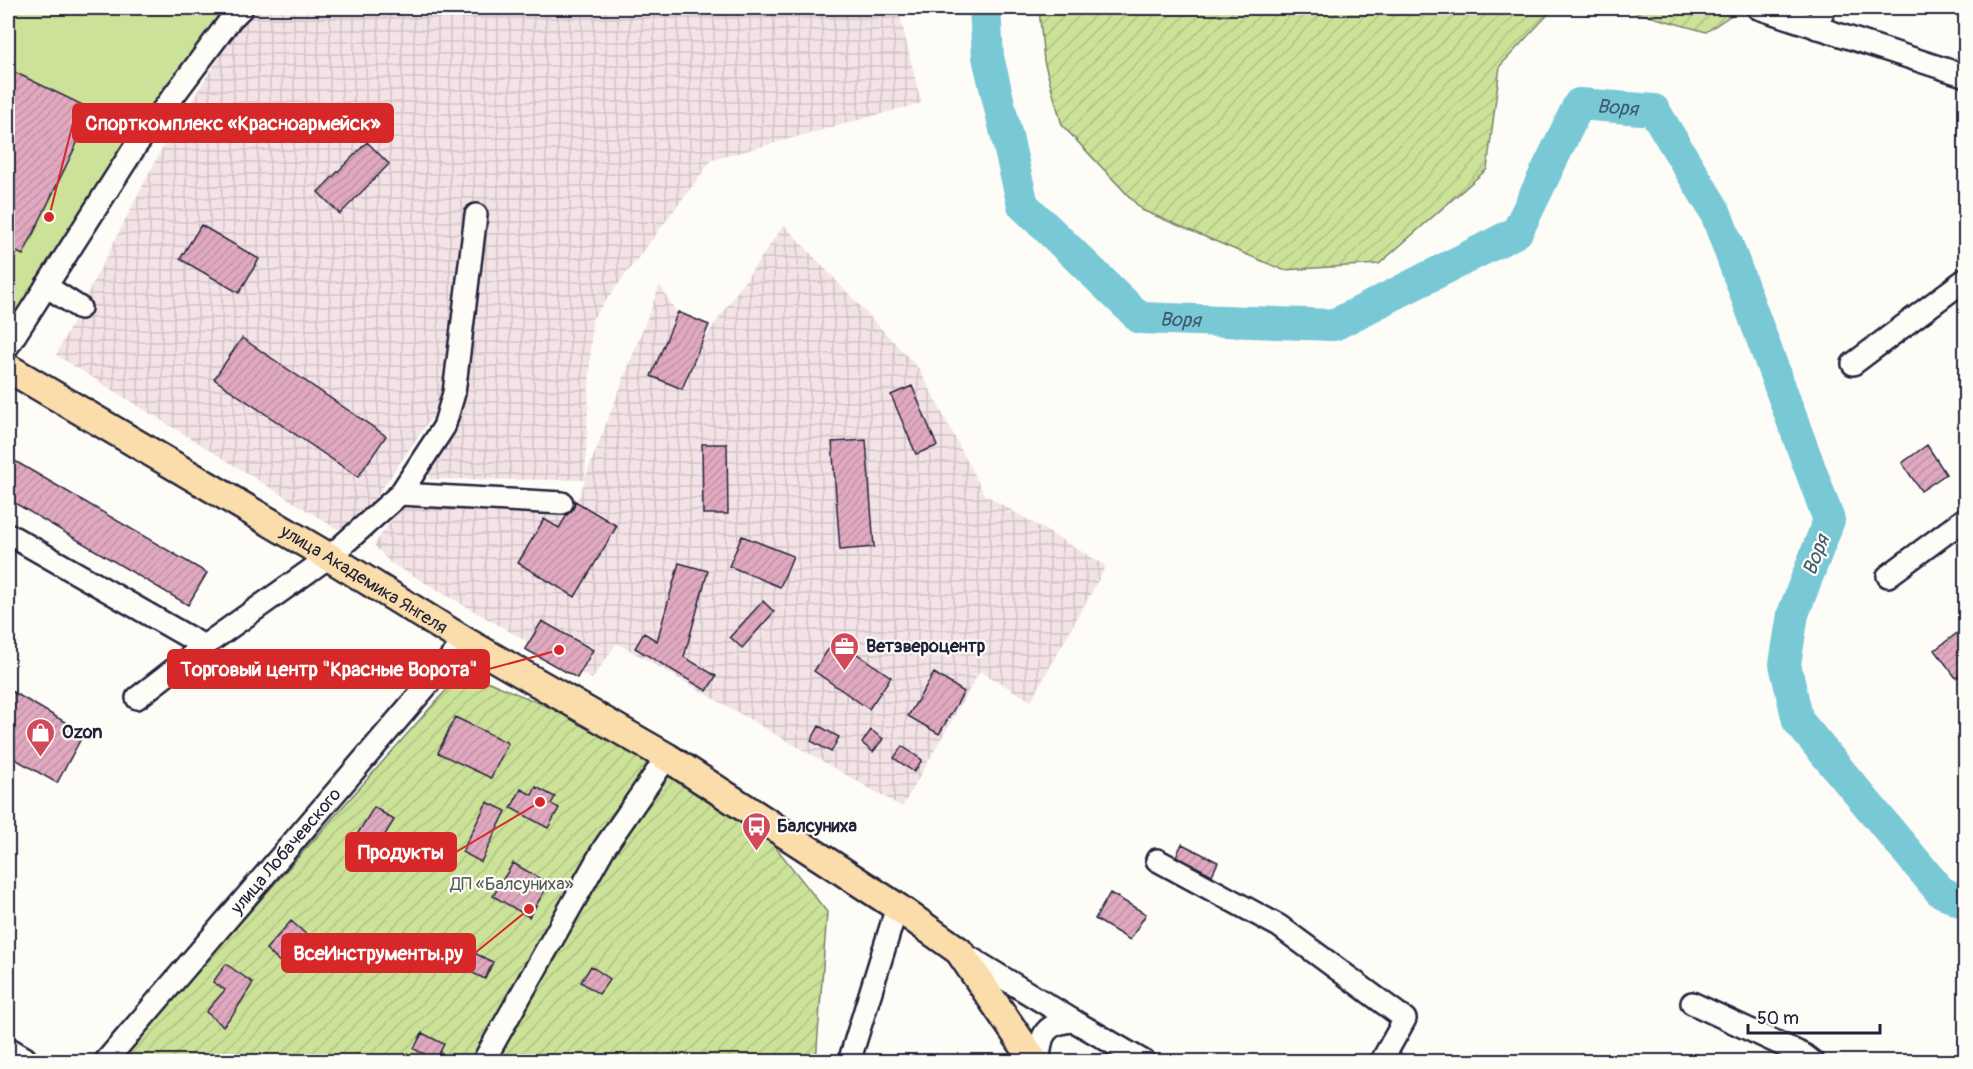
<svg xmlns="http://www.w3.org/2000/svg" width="1973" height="1069" font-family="Pangolin,sans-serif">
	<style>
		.industrial { fill: url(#industrial-grid) }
		.park { fill: #cce298; stroke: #77826a; stroke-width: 1.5 }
		.garden { fill: url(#garden-furrows); stroke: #77826a; stroke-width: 1.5 }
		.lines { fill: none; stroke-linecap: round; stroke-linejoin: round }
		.river { stroke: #79c8d6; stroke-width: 32 }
		.building { fill: url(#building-hatch); stroke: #22223b; stroke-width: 1.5 }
		.minor-casing { stroke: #22223b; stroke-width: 26 }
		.major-casing { stroke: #22223b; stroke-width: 32 }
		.minor { stroke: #fdfcf7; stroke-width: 21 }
		.major { stroke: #fbddab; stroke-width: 27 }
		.labels { text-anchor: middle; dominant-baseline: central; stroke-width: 4.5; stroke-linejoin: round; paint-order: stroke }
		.street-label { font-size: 18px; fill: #22223b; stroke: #fdfcf7 }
		.poi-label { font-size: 18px; font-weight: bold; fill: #22223b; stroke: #fdfcf7; text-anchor: start }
		.park-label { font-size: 18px; fill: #555c57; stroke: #fdfcf7 }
		.water-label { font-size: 20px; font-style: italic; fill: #405c71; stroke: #fdfcf7 }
		.leader { fill: none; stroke: #d62828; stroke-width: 2 }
		.callout-dot { fill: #d62828; stroke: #fdfcf7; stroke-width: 2 }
		.callout { fill: #d62828; stroke: #d62828; stroke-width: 2 }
		.callout-label { font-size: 20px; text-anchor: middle; font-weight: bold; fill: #fff }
	</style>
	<defs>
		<pattern id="industrial-grid" width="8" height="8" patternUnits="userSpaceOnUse" patternTransform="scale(1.5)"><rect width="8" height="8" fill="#f4e3e6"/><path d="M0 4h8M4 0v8" fill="none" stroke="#d1c2c6"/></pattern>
		<pattern id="garden-furrows" width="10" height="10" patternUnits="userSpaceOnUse" patternTransform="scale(1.5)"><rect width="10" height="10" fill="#cce298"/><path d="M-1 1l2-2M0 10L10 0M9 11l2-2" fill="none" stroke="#afc284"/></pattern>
		<pattern id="building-hatch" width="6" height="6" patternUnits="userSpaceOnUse" patternTransform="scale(1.5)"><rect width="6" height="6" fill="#e0a9bf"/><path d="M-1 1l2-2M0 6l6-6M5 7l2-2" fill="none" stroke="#c091a5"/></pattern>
	</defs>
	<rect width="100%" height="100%" fill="#fdfcf7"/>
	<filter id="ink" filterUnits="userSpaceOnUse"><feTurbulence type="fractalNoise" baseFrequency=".0167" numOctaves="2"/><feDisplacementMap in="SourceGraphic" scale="12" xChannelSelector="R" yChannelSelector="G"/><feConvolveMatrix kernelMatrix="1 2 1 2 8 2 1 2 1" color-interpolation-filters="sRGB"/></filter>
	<g filter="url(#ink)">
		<path class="industrial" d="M249 8H898L921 103 712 160 592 319 585 478 660 285 698 348 784 225 920 370 984 494 1106 566 1031 701 980 671 902 807 617 643 592 679 389 562 374 545 399 509 422 498 578 499 585 480 429 479 431 418 354 529H337L56 355 159 154Z"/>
		<path class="park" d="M8 8H228L231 19 8 346Z"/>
		<path class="garden" d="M1039 8H1554L1500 66 1487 169 1379 264 1283 270 1142 210 1062 125 1044 61Z
			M1620 8H1742L1706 32Z
			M463 671 667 757 747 811 827 912 816 1061 117 1062Z"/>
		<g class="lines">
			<path class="river" id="s1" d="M985 8 988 57 1023 205 1140 318 1334 325 1517 232 1579 104 1654 110 1715 211 1829 520 1793 614 1785 664 1798 721 1940 891 1966 904"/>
		</g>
		<path class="building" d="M8 69 93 110 23 255 8 248Z
			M367 142 389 164 340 214 318 192Z
			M201 225 259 259 239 293 180 259Z
			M678 312 709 325 682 389 651 376Z
			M242 338 386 436 358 477 214 379Z
			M912 386 937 446 916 454 891 395Z
			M866 440 874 547 840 550 832 442Z
			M702 444H727L728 514H703Z
			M1927 445 1946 474 1921 491 1902 463Z
			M8 457 207 573 188 605 8 499Z
			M575 501 617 526 575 597 518 563 544 519 559 528 567 515 573 509Z
			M742 536 793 556 780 587 729 566Z
			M679 563 708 571 684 657 716 676 707 691 635 648 644 633 657 641Z
			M763 601 774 612 742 648 730 637Z
			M542 621 593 650 577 678 525 649Z
			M1965 627V671L1956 678 1935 650Z
			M835 639 891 677 869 709 814 671Z
			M934 673 964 692 939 734 908 716Z
			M8 689 84 733 57 783 8 755Z
			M455 717 508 743 491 778 438 753Z
			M819 726 839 737 831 752 811 741Z
			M871 730 883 739 873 752 862 743Z
			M902 746 922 760 914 772 894 758Z
			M536 787 555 797 551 804 559 808 548 828 511 808 521 789 532 795Z
			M487 802 506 811 481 862 462 852Z
			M374 807 394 820 370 859 350 846Z
			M1182 844 1218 862 1212 875 1176 856Z
			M513 863 549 884 529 917 493 896Z
			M1110 893 1146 914 1130 940 1095 919Z
			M291 921 322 948 325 944 339 956 327 970 302 950 286 968 266 949Z
			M466 949 493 962 485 979 458 966Z
			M226 964 253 983 234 1013 223 1026 206 1012 225 990 213 982Z
			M591 966 610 979 599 994 581 982Z
			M422 1033 444 1044 436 1060 414 1049Z"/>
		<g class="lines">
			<defs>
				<g id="minor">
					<path d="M1758 8 1966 76"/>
					<path d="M1817 28 1824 8"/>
					<path d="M46 286 80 308"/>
					<path d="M8 346 135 147 231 19 242 8"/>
					<path d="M1853 364 1966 279"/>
					<path d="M400 494 562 503"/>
					<path d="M8 534 204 646"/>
					<path d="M1888 576 1966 518"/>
					<path d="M137 698 204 646 329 557 400 494 444 427 454 393 476 215"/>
					<path d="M1157 860 1279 926 1405 1019 1381 1062"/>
					<path d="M964 954 1074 1021 1145 1062"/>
					<path d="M1692 1003 1804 1055 1813 1062"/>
					<path d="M8 1048 25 1058 26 1062"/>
					<path id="s2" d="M105 1062 465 641"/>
					<path d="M483 1062 604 848 667 757"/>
					<path d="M849 1062 897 907"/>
					<path d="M1039 1062C1040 1034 1045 1023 1074 1021"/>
				</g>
				<g id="major">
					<path id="s3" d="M8 368 329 557 465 641 667 757 897 907 959 951 1035 1062"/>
				</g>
			</defs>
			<use href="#minor" class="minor-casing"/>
			<use href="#major" class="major-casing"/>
			<use href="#minor" class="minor"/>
			<use href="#major" class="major"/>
		</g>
	</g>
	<defs>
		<symbol id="office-pin" viewBox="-11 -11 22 30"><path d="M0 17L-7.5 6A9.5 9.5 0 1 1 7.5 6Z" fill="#d1495b" stroke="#fdfcf7"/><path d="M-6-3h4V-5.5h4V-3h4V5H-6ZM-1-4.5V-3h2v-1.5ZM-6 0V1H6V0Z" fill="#fff"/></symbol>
		<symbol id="shop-pin" viewBox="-11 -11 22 30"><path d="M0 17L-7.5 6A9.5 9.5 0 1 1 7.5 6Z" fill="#d1495b" stroke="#fdfcf7"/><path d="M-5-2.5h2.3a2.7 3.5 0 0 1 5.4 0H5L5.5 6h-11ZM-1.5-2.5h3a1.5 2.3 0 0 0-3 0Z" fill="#fff"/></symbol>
		<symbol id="bus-pin" viewBox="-11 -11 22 30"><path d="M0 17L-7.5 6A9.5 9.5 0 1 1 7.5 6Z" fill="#d1495b" stroke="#fdfcf7"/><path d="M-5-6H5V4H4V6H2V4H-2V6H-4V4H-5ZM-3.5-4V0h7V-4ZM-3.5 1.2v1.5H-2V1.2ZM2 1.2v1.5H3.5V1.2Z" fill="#fff"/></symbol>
	</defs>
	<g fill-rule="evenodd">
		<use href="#office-pin" x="828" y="630" width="33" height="45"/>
		<use href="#shop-pin" x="24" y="716" width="33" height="45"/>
		<use href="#bus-pin" x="740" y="810" width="33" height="45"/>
	</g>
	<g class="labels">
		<g class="street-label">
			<text stroke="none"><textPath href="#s3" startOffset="414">улица Академика Янгеля</textPath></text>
			<text stroke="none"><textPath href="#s2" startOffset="278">улица Лобачевского</textPath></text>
		</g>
		<g class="poi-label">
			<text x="866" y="646">Ветзвероцентр</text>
			<text x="62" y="732">Ozon</text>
			<text x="777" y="826">Балсуниха</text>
		</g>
		<g class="park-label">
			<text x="512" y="884">ДП «Балсуниха»</text>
		</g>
		<g class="water-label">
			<text stroke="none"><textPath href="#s1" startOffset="944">Воря</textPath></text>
			<text stroke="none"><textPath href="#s1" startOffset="404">Воря</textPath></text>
			<text transform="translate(1816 555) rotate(-69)">Воря</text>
		</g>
	</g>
	<path class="leader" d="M49 217L73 123M559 650L489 669M540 802L456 852M529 909L475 953"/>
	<g class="callout-dot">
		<circle cx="49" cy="217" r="6"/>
		<circle cx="559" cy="650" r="6"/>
		<circle cx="540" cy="802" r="6"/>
		<circle cx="529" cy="909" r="6"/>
	</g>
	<g class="callout">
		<rect x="73" y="104" width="320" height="38" rx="6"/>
		<rect x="168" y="650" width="321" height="38" rx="6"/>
		<rect x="346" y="833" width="110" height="38" rx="6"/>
		<rect x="282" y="934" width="193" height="38" rx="6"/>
	</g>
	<g class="callout-label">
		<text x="233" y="130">Спорткомплекс «Красноармейск»</text>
		<text x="329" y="676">Торговый центр "Красные Ворота"</text>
		<text x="401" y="859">Продукты</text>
		<text x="378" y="960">ВсеИнструменты.ру</text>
	</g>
	<rect width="1973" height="1069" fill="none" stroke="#fdfcf7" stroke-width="30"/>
	<rect x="15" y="15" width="1943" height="1039" fill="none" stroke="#22223b" stroke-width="2" filter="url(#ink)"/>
	<path d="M1748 1024v9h132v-9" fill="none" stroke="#22223b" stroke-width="3"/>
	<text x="1757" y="1024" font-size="18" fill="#22223b" stroke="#fdfcf7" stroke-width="4.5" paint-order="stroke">50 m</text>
</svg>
